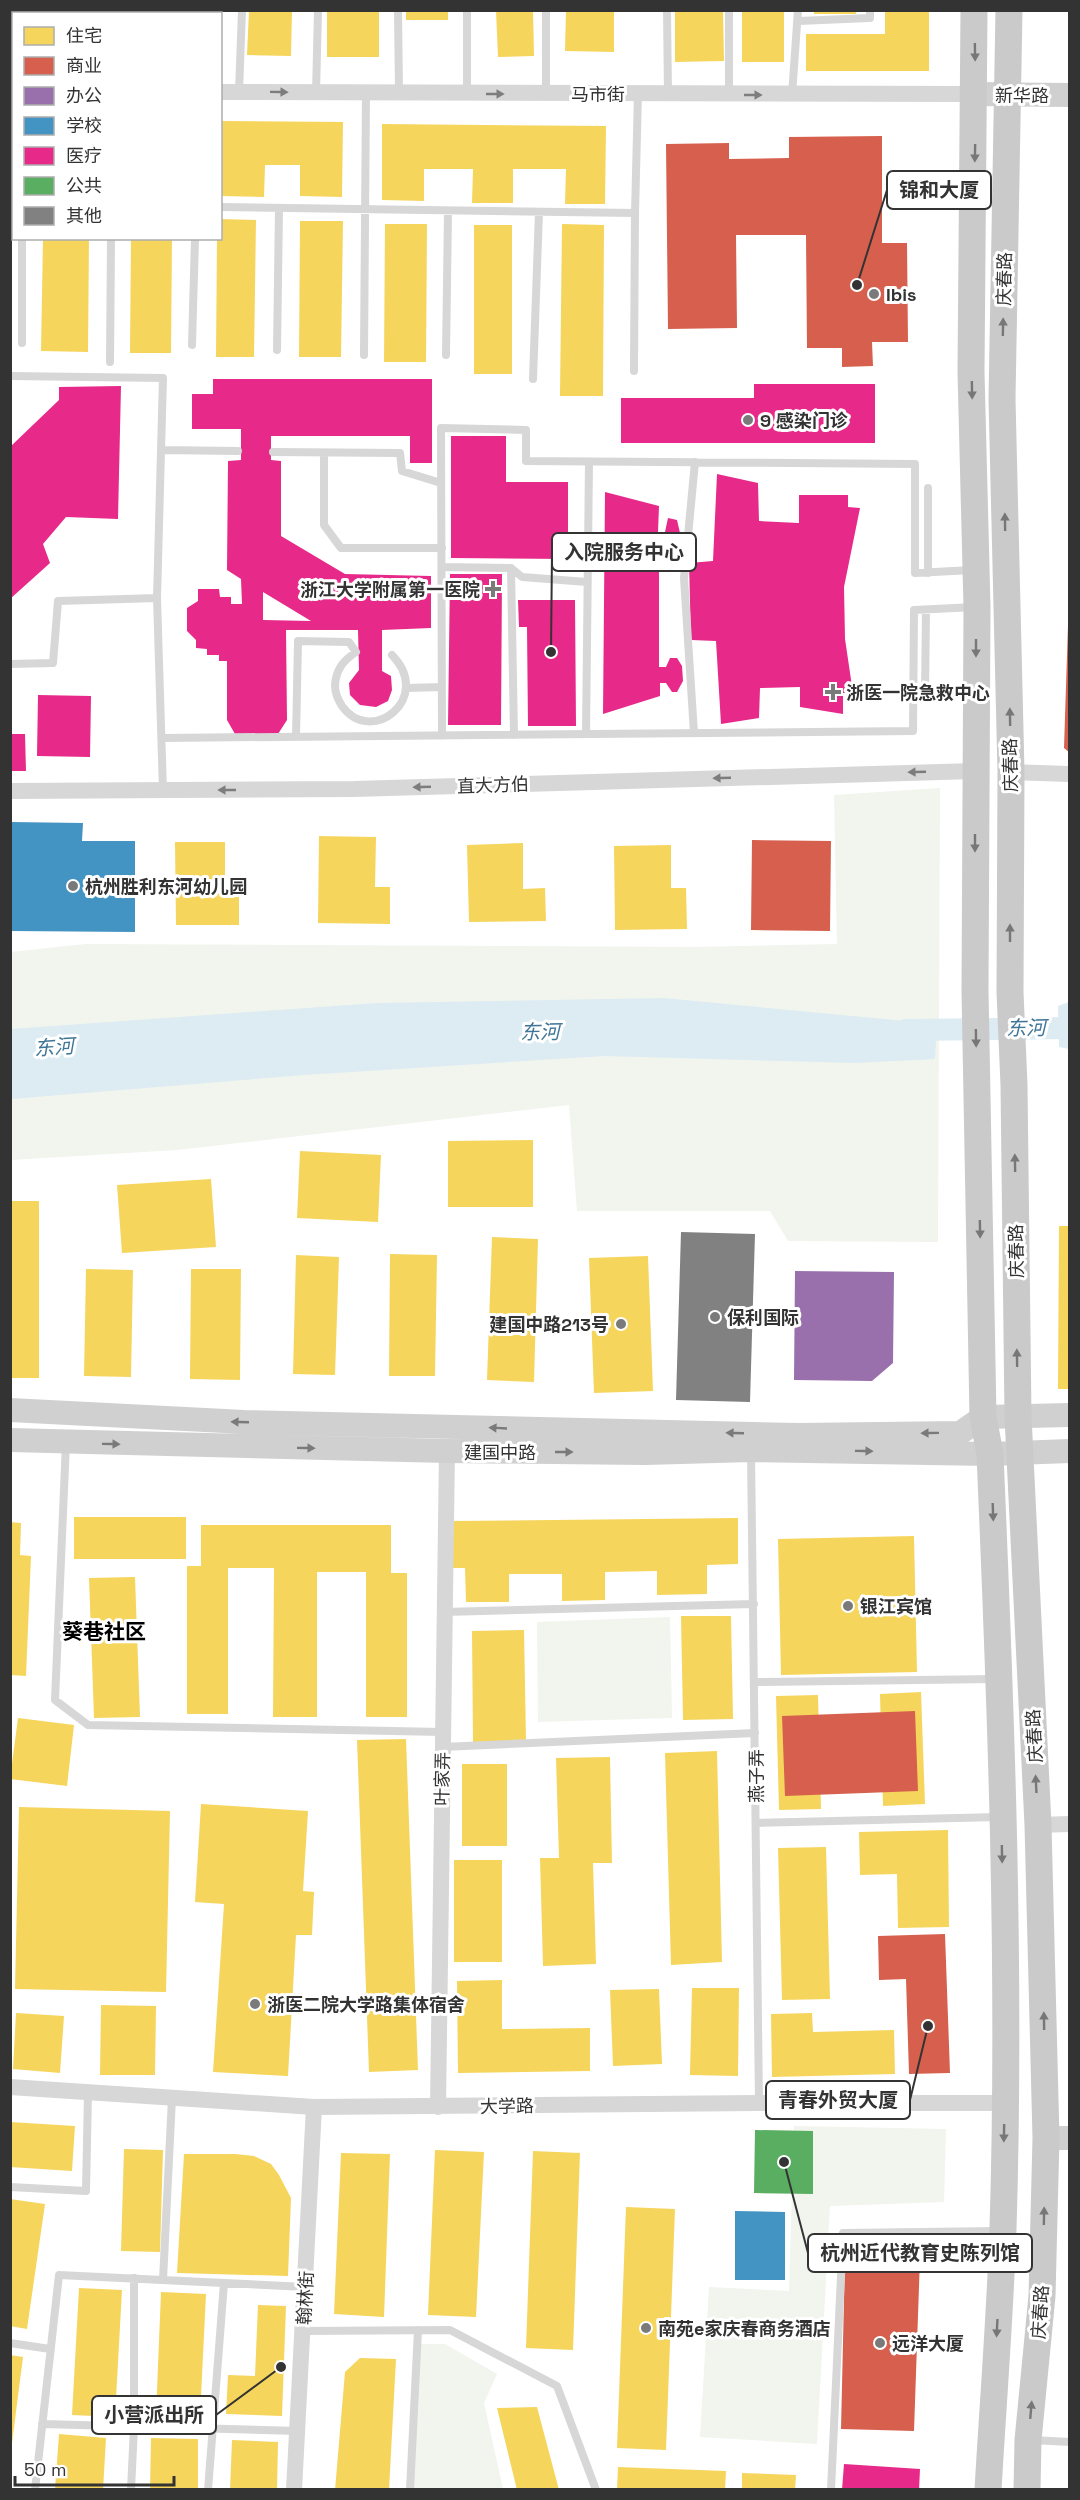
<svg xmlns="http://www.w3.org/2000/svg" width="1080" height="2500" font-family="'Space Grotesk','Noto Sans SC',sans-serif">
	<style>
		.green { fill: #f1f5ed }
		.water { fill: #ddebf3 }
		.homes { fill: #f6d55c }
		.shops { fill: #d6604d }
		.offices { fill: #9970ab }
		.schools { fill: #4393c3 }
		.health { fill: #e7298a; fill-rule: evenodd }
		.public { fill: #5aae61 }
		.lines { fill: none; stroke-linecap: round; stroke-linejoin: round }
		.canal { stroke: #ddebf3; stroke-width: 22 }
		.building { fill: #818181 }
		.lane { stroke: #d7d7d7; stroke-width: 8 }
		.street { stroke: #d7d7d7; stroke-width: 16 }
		.secondary { stroke: #d0d0d0; stroke-width: 24 }
		.primary { stroke: #cacaca; stroke-width: 27 }
		.oneway { fill: #777 }
		.oneway2 { fill: #7d7d7d }
		.oneway3 { fill: #7a7a7a }
		.poi-dot { fill: #7a7a7a; stroke: #fff; stroke-width: 2 }
		.labels { text-anchor: middle; dominant-baseline: central; stroke-width: 6; stroke-linejoin: round; paint-order: stroke }
		.street-label { font-size: 18px; fill: #333; stroke: #fff }
		.poi-label { font-size: 18px; font-weight: bold; fill: #333; stroke: #fff; text-anchor: start }
		.water-label { font-size: 20px; font-style: italic; fill: #3f7597; stroke: #fff }
		.quarter-label { font-size: 21px; font-weight: bold; fill: #000; stroke: #fff }
		.leader { fill: none; stroke: #333; stroke-width: 2 }
		.callout-dot { fill: #333; stroke: #fff; stroke-width: 2 }
		.callout { fill: #fff; stroke: #333; stroke-width: 2 }
		.callout-label { font-size: 20px; text-anchor: middle; font-weight: bold; fill: #333 }
	</style>
	<rect width="100%" height="100%" fill="#fff"/>
	<path class="green" d="M940 788 938 1242 788 1241 770 1211H577L569 1105 177 1150 11 1160V952L85 944 697 947 837 944 834 795Z
		M670 1617 672 1718 538 1722 537 1622Z
		M794 2126 946 2129 944 2202 830 2206 817 2444 700 2437 709 2287 789 2291Z
		M417 2344H445L497 2374 484 2403 503 2489 410 2490Z"/>
	<path class="water" d="M663 998 937 1024 935 1059 855 1063 605 1056 304 1075 11 1099V1029L377 1003Z
		M1069 1002H1070L1069 1049 1059 1047 1058 1006Z"/>
	<path class="homes" d="M249 10H292L291 56 247 55Z
		M327 10H379V57H327Z
		M406 10H448V20H406Z
		M496 10H533L534 56 498 57Z
		M566 10H614V52L565 51Z
		M675 10H723L724 61 675 62Z
		M742 10H784V62H742Z
		M814 10H856V14H814Z
		M885 10H929V71H806V34H885Z
		M10 118H14V160H10Z
		M220 121 343 122 342 197 300 196V165H265L264 197 220 196Z
		M382 124 606 126 605 204H565L566 169H513V203H472L473 169H424V201L382 200Z
		M220 219 256 220 254 357H216L217 238H220Z
		M300 221H343L341 357H299Z
		M385 224H427L426 362H384Z
		M562 224 604 225 603 396H560Z
		M474 225H512V374H474Z
		M43 238H89L88 352 41 351Z
		M131 238H172L171 353H130Z
		M319 836 376 837 375 887H390V924L318 923Z
		M175 842H225V886H239V925H176Z
		M523 843V889L545 888 546 921 469 922 467 845Z
		M671 845V888H686L687 929 615 930 614 846Z
		M533 1140V1207H448V1141Z
		M300 1151 381 1155 378 1222 297 1218Z
		M211 1179 216 1247 122 1253 117 1185Z
		M10 1201H39V1378H10Z
		M1059 1226H1070V1389H1058Z
		M492 1237 538 1239 534 1382 487 1380Z
		M390 1254 437 1255 435 1376H389Z
		M296 1255 339 1257 335 1375 293 1374Z
		M648 1256 653 1391 594 1393 589 1258Z
		M86 1269 133 1270 131 1377 84 1376Z
		M191 1269H241L240 1380 190 1379Z
		M74 1517H186V1559H74Z
		M738 1518V1564L707 1565V1594L657 1595V1571L605 1572V1600L562 1601V1574H509V1602H466L465 1568H453L452 1521Z
		M10 1522 21 1523 20 1555 31 1556 26 1676 10 1675Z
		M201 1525H391V1573H407V1717H366V1572H317V1717H273L274 1568H228V1714H187V1566H201Z
		M914 1536 917 1672 781 1675 778 1539Z
		M135 1577 140 1717 94 1718 89 1578Z
		M681 1616H731L733 1719 683 1720Z
		M524 1630 526 1741 473 1742 472 1631Z
		M921 1692 925 1804 883 1806 880 1694Z
		M818 1695 821 1809 779 1810 776 1696Z
		M18 1718 74 1725 67 1786 10 1779Z
		M406 1739 418 2070 369 2072 357 1740Z
		M717 1751 722 1962 671 1965 665 1753Z
		M610 1757 612 1863H593L596 1964 543 1966 540 1858H559L556 1758Z
		M462 1764H507V1846H462Z
		M201 1804 308 1811 303 1891 314 1892 312 1935H296L288 2076 213 2072 224 1904 195 1902Z
		M19 1807 170 1811 166 1992 15 1989Z
		M948 1830 949 1927 898 1928 897 1874 860 1875 859 1832Z
		M826 1847 830 1999 782 2000 778 1848Z
		M454 1860H502V1962H454Z
		M502 1980V2029L590 2028V2071L458 2073 457 1981Z
		M692 1988H739L738 2076 690 2075Z
		M659 1989 662 2064 613 2066 610 1990Z
		M101 2005 156 2006 155 2075H100Z
		M16 2013 64 2016 60 2073 13 2069Z
		M812 2013 813 2032 894 2030 895 2074 772 2077 771 2014Z
		M10 2122 75 2126 72 2171 10 2167Z
		M124 2149 163 2150 160 2252 121 2251Z
		M435 2150 484 2152 476 2317 428 2315Z
		M533 2151 580 2153 573 2350 526 2348Z
		M341 2153 390 2154 384 2317 334 2314Z
		M184 2154H235L254 2156 271 2164 279 2175 291 2198 288 2276 177 2273Z
		M10 2199 45 2204 27 2329 10 2326Z
		M626 2207 675 2209 666 2450 617 2448Z
		M79 2288 122 2290 115 2417 72 2415Z
		M161 2292 206 2294 200 2417 156 2415Z
		M258 2305 286 2306 282 2416 226 2414 228 2375 255 2376Z
		M10 2355 23 2357 12 2443H10Z
		M360 2358 396 2359 389 2490H335L345 2372Z
		M537 2407 559 2490H517L497 2408Z
		M59 2434 106 2438 103 2490H55Z
		M151 2438 198 2439V2490H150Z
		M232 2440 278 2442 277 2490H230Z
		M618 2467 726 2471 725 2490H617Z
		M742 2473 796 2475 795 2490H742Z"/>
	<path class="shops" d="M882 136V243H907L908 342H872L873 366 842 367V348H807L806 235H736L737 328 668 329 666 144 729 143V159L789 158V137Z
		M1068 625H1070V753L1064 748Z
		M752 840 831 841 830 931 751 930Z
		M915 1711 918 1791 785 1796 782 1716Z
		M945 1934 950 2073 909 2074 906 1979 879 1980 878 1936Z
		M845 2256 920 2258 914 2431 841 2429Z"/>
	<path class="offices" d="M795 1271 894 1272 893 1363 872 1381 794 1380Z"/>
	<path class="schools" d="M24 10H164L163 14H24Z
		M10 822 83 823 82 841H135V932L10 931Z
		M735 2211 785 2212V2280H735Z"/>
	<path class="health" d="M213 379H432V463H410V436H271V460L281 461V536L345 574 431 576V628L382 630V671L391 676 392 690 388 701 376 707 360 705 350 695 349 683 359 670 358 630H286L287 720 278 734H235L227 720V661H219V655H207V649L196 648V640L187 631V608L198 601V589H219L220 597H231V604H242L241 579 227 570 228 461 241 460V429H192V394H213ZM263 592 311 621 263 620Z
		M754 384H875V443H621V398H754Z
		M121 386 118 519 66 517 43 544 50 563 10 599V447L59 400V387Z
		M451 436H506V482H568V559L451 558Z
		M717 474 758 483 759 521 799 523V495H848V507L860 508 844 587 845 639 853 693H843V714L800 707V687L760 688 759 718 721 724 716 641 691 640 689 563 713 561Z
		M605 492 659 506 658 532H665L668 518 677 520 680 533V546L677 554 672 558 666 555 665 546H659V667H666L670 658H677L682 666 683 681 677 692H672L666 683H660V696L603 714Z
		M450 574H502L501 725H448Z
		M518 600H575L576 726H528L527 627H519Z
		M38 695 91 696 90 757 37 756Z
		M10 734H25L26 771H10Z
		M844 2464 920 2469 919 2490H842Z"/>
	<path class="public" d="M755 2130 813 2131V2194L754 2193Z"/>
	<g class="lines">
		<path class="canal" d="M906 1030 1070 1028"/>
	</g>
	<path class="building" d="M681 1232 755 1234 750 1402 676 1400Z"/>
	<g class="lines">
		<path class="lane" d="M398 10 399 93
			M667 10 668 94
			M729 10V94
			M798 21 870 18V10
			M239 92 242 10
			M316 93 318 10
			M467 94V10
			M546 94V10
			M792 95 798 10
			M10 204H14
			M220 207 635 213 638 94
			M22 238V343
			M192 345 195 238
			M277 350 279 208
			M364 355 366 93
			M446 355 448 211
			M110 362 111 238
			M634 371 635 213
			M10 376 163 378 157 598 163 791
			M533 379 539 212
			M161 450 238 451
			M273 452 400 453 402 471 441 483
			M324 453V525L341 548H442
			M442 567 511 568 522 577 587 582
			M511 568 514 735
			M928 573V488
			M10 664 53 663 58 601 157 598
			M407 688 442 687
			M925 695 926 610
			M694 733 684 578 695 462
			M586 734 589 462
			M442 736 441 428 526 430V461L915 464V573L972 570
			M296 737 298 641 349 642 356 652C344 660 336 669 335 685 335 693 338 700 342 706 371 747 434 698 392 655
			M162 738 913 731 914 610 975 607
			M66 1443 55 1700 88 1725 443 1732
			M751 1452 759 2103
			M444 1612 754 1604
			M755 1682 996 1679
			M442 1747 755 1733
			M756 1823 998 1817
			M10 2187 86 2191 88 2092
			M163 2280 172 2098
			M304 2331 450 2330 557 2386 596 2490
			M10 2343 50 2349
			M42 2424 298 2431
			M1032 2440 1070 2442
			M35 2490 59 2275 306 2287
			M131 2490 134 2427V2278
			M208 2490 224 2283
			M410 2490 418 2330
			M831 2490 843 2233 999 2231"/>
		<path class="street" d="M10 90H14
			M220 92 975 94
			M1011 772 1070 774
			M10 791 354 789 975 771
			M1038 1825 1070 1824
			M10 2087 314 2107 759 2103H1005
			M438 2107 447 1451
			M294 2490 314 2107"/>
		<path class="secondary" d="M975 94 1070 95
			M10 1410 244 1422 798 1435 960 1433 983 1417 1070 1415
			M10 1440 447 1451 645 1453 751 1450 990 1454 1070 1451
			M1046 2138H1070"/>
		<path class="primary" d="M974 10 971 372 977 607 975 990 983 1417 990 1454C1001 1712 1011 1971 1003 2229 1000 2316 993 2403 988 2490
			M1009 10 1002 399 1011 772 1010 992 1014 1085 1018 1416 1038 1825 1046 2138 1042 2296 1028 2440 1027 2490"/>
	</g>
	<defs><path id="oneway-solid" d="M-6-.8H1V-3.2L6.5 0L1 3.2V.8H-6Z" transform="scale(1.5)"/></defs>
	<g class="oneway">
		<use href="#oneway-solid" transform="translate(975 52) rotate(89)"/>
		<use href="#oneway-solid" transform="translate(975 153) rotate(91)"/>
		<use href="#oneway-solid" transform="translate(1003 327) rotate(-89)"/>
		<use href="#oneway-solid" transform="translate(972 390) rotate(89)"/>
		<use href="#oneway-solid" transform="translate(1005 522) rotate(-91)"/>
		<use href="#oneway-solid" transform="translate(976 648) rotate(90)"/>
		<use href="#oneway-solid" transform="translate(1010 717) rotate(-91)"/>
		<use href="#oneway-solid" transform="translate(975 843) rotate(90)"/>
		<use href="#oneway-solid" transform="translate(1010 933) rotate(-90)"/>
		<use href="#oneway-solid" transform="translate(976 1038) rotate(89)"/>
		<use href="#oneway-solid" transform="translate(1015 1163) rotate(-91)"/>
		<use href="#oneway-solid" transform="translate(980 1229) rotate(89)"/>
		<use href="#oneway-solid" transform="translate(1017 1358) rotate(-91)"/>
		<use href="#oneway-solid" transform="translate(993 1512) rotate(88)"/>
		<use href="#oneway-solid" transform="translate(1036 1784) rotate(-93)"/>
		<use href="#oneway-solid" transform="translate(1002 1854) rotate(89)"/>
		<use href="#oneway-solid" transform="translate(1044 2021) rotate(-91)"/>
		<use href="#oneway-solid" transform="translate(1004 2133) rotate(91)"/>
		<use href="#oneway-solid" transform="translate(1044 2216) rotate(-89)"/>
		<use href="#oneway-solid" transform="translate(997 2328) rotate(93)"/>
		<use href="#oneway-solid" transform="translate(1031 2410) rotate(-85)"/>
	</g>
	<g class="oneway2">
		<use href="#oneway-solid" transform="translate(279 92) rotate(1)"/>
		<use href="#oneway-solid" transform="translate(495 94)"/>
		<use href="#oneway-solid" transform="translate(753 95)"/>
		<use href="#oneway-solid" transform="translate(917 772) rotate(178)"/>
		<use href="#oneway-solid" transform="translate(722 778) rotate(178)"/>
		<use href="#oneway-solid" transform="translate(422 787) rotate(178)"/>
		<use href="#oneway-solid" transform="translate(227 790) rotate(180)"/>
	</g>
	<g class="oneway3">
		<use href="#oneway-solid" transform="translate(240 1422) rotate(-178)"/>
		<use href="#oneway-solid" transform="translate(498 1428) rotate(-177)"/>
		<use href="#oneway-solid" transform="translate(735 1433) rotate(-178)"/>
		<use href="#oneway-solid" transform="translate(930 1433) rotate(179)"/>
		<use href="#oneway-solid" transform="translate(111 1444) rotate(1)"/>
		<use href="#oneway-solid" transform="translate(306 1448) rotate(1)"/>
		<use href="#oneway-solid" transform="translate(864 1451) rotate(1)"/>
		<use href="#oneway-solid" transform="translate(564 1452)"/>
	</g>
	<g class="poi-dot">
		<circle cx="874" cy="294" r="6"/>
		<circle cx="748" cy="420" r="6"/>
		<path d="M490 580h6v6h6v6h-6v6h-6v-6h-6v-6h6z"/>
		<path d="M830 683h6v6h6v6h-6v6h-6v-6h-6v-6h6z"/>
		<circle cx="73" cy="886" r="6"/>
		<circle cx="715" cy="1317" r="6"/>
		<circle cx="621" cy="1324" r="6"/>
		<circle cx="848" cy="1606" r="6"/>
		<circle cx="255" cy="2004" r="6"/>
		<circle cx="646" cy="2328" r="6"/>
		<circle cx="880" cy="2343" r="6"/>
	</g>
	<g class="labels">
		<g class="street-label">
			<text x="598" y="94">马市街</text>
			<text x="1022" y="95">新华路</text>
			<text transform="translate(1004 279) rotate(-89)">庆春路</text>
			<text transform="translate(1010 765) rotate(-91)">庆春路</text>
			<text transform="translate(493 785) rotate(-2)">直大方伯</text>
			<text transform="translate(1016 1251) rotate(-91)">庆春路</text>
			<text x="500" y="1452">建国中路</text>
			<text transform="translate(1034 1736) rotate(-93)">庆春路</text>
			<text transform="translate(756 1776) rotate(-90)">燕子弄</text>
			<text transform="translate(442 1779) rotate(-89)">叶家弄</text>
			<text transform="translate(507 2106) rotate(-1)">大学路</text>
			<text transform="translate(305 2298) rotate(-87)">翰林街</text>
			<text transform="translate(1040 2312) rotate(-86)">庆春路</text>
		</g>
		<g class="poi-label">
			<text x="886" y="294">Ibis</text>
			<text x="760" y="420">9 感染门诊</text>
			<text x="480" y="589" text-anchor="end">浙江大学附属第一医院</text>
			<text x="846" y="692">浙医一院急救中心</text>
			<text x="85" y="886">杭州胜利东河幼儿园</text>
			<text x="727" y="1317">保利国际</text>
			<text x="609" y="1324" text-anchor="end">建国中路213号</text>
			<text x="860" y="1606">银江宾馆</text>
			<text x="267" y="2004">浙医二院大学路集体宿舍</text>
			<text x="658" y="2328">南苑e家庆春商务酒店</text>
			<text x="892" y="2343">远洋大厦</text>
		</g>
		<g class="water-label">
			<text transform="translate(1026 1028) rotate(-1)">东河</text>
			<text transform="translate(540 1032) rotate(-1)">东河</text>
			<text transform="translate(54 1047) rotate(-4)">东河</text>
		</g>
		<g class="quarter-label">
			<text x="104" y="1631">葵巷社区</text>
		</g>
	</g>
	<path class="leader" d="M857 285L887 190M551 652L552 552M928 2026L910 2100M784 2162L808 2253M281 2367L216 2415"/>
	<g class="callout-dot">
		<circle cx="857" cy="285" r="6"/>
		<circle cx="551" cy="652" r="6"/>
		<circle cx="928" cy="2026" r="6"/>
		<circle cx="784" cy="2162" r="6"/>
		<circle cx="281" cy="2367" r="6"/>
	</g>
	<g class="callout">
		<rect x="887" y="171" width="104" height="38" rx="6"/>
		<rect x="552" y="533" width="144" height="38" rx="6"/>
		<rect x="766" y="2081" width="144" height="38" rx="6"/>
		<rect x="808" y="2234" width="224" height="38" rx="6"/>
		<rect x="92" y="2396" width="124" height="38" rx="6"/>
	</g>
	<g class="callout-label">
		<text x="939" y="197">锦和大厦</text>
		<text x="624" y="559">入院服务中心</text>
		<text x="838" y="2107">青春外贸大厦</text>
		<text x="920" y="2260">杭州近代教育史陈列馆</text>
		<text x="154" y="2422">小营派出所</text>
	</g>
	<rect width="1080" height="2500" fill="none" stroke="#333333" stroke-width="24"/>
	<rect x="12" y="12" width="210" height="228" fill="#ffffff" stroke="#adadad" stroke-width="1.5"/>
	<rect x="24" y="27" width="30" height="18" fill="#f6d55c" stroke="#adadad" stroke-width="1.5"/>
	<text x="66" y="42" font-size="18" fill="#333333">住宅</text>
	<rect x="24" y="57" width="30" height="18" fill="#d6604d" stroke="#adadad" stroke-width="1.5"/>
	<text x="66" y="72" font-size="18" fill="#333333">商业</text>
	<rect x="24" y="87" width="30" height="18" fill="#9970ab" stroke="#adadad" stroke-width="1.5"/>
	<text x="66" y="102" font-size="18" fill="#333333">办公</text>
	<rect x="24" y="117" width="30" height="18" fill="#4393c3" stroke="#adadad" stroke-width="1.5"/>
	<text x="66" y="132" font-size="18" fill="#333333">学校</text>
	<rect x="24" y="147" width="30" height="18" fill="#e7298a" stroke="#adadad" stroke-width="1.5"/>
	<text x="66" y="162" font-size="18" fill="#333333">医疗</text>
	<rect x="24" y="177" width="30" height="18" fill="#5aae61" stroke="#adadad" stroke-width="1.5"/>
	<text x="66" y="192" font-size="18" fill="#333333">公共</text>
	<rect x="24" y="207" width="30" height="18" fill="#818181" stroke="#adadad" stroke-width="1.5"/>
	<text x="66" y="222" font-size="18" fill="#333333">其他</text>
	<path d="M15 2476v9h159v-9" fill="none" stroke="#333333" stroke-width="3"/>
	<text x="24" y="2476" font-size="18" fill="#333333" stroke="#ffffff" stroke-width="4.5" paint-order="stroke">50 m</text>
</svg>
